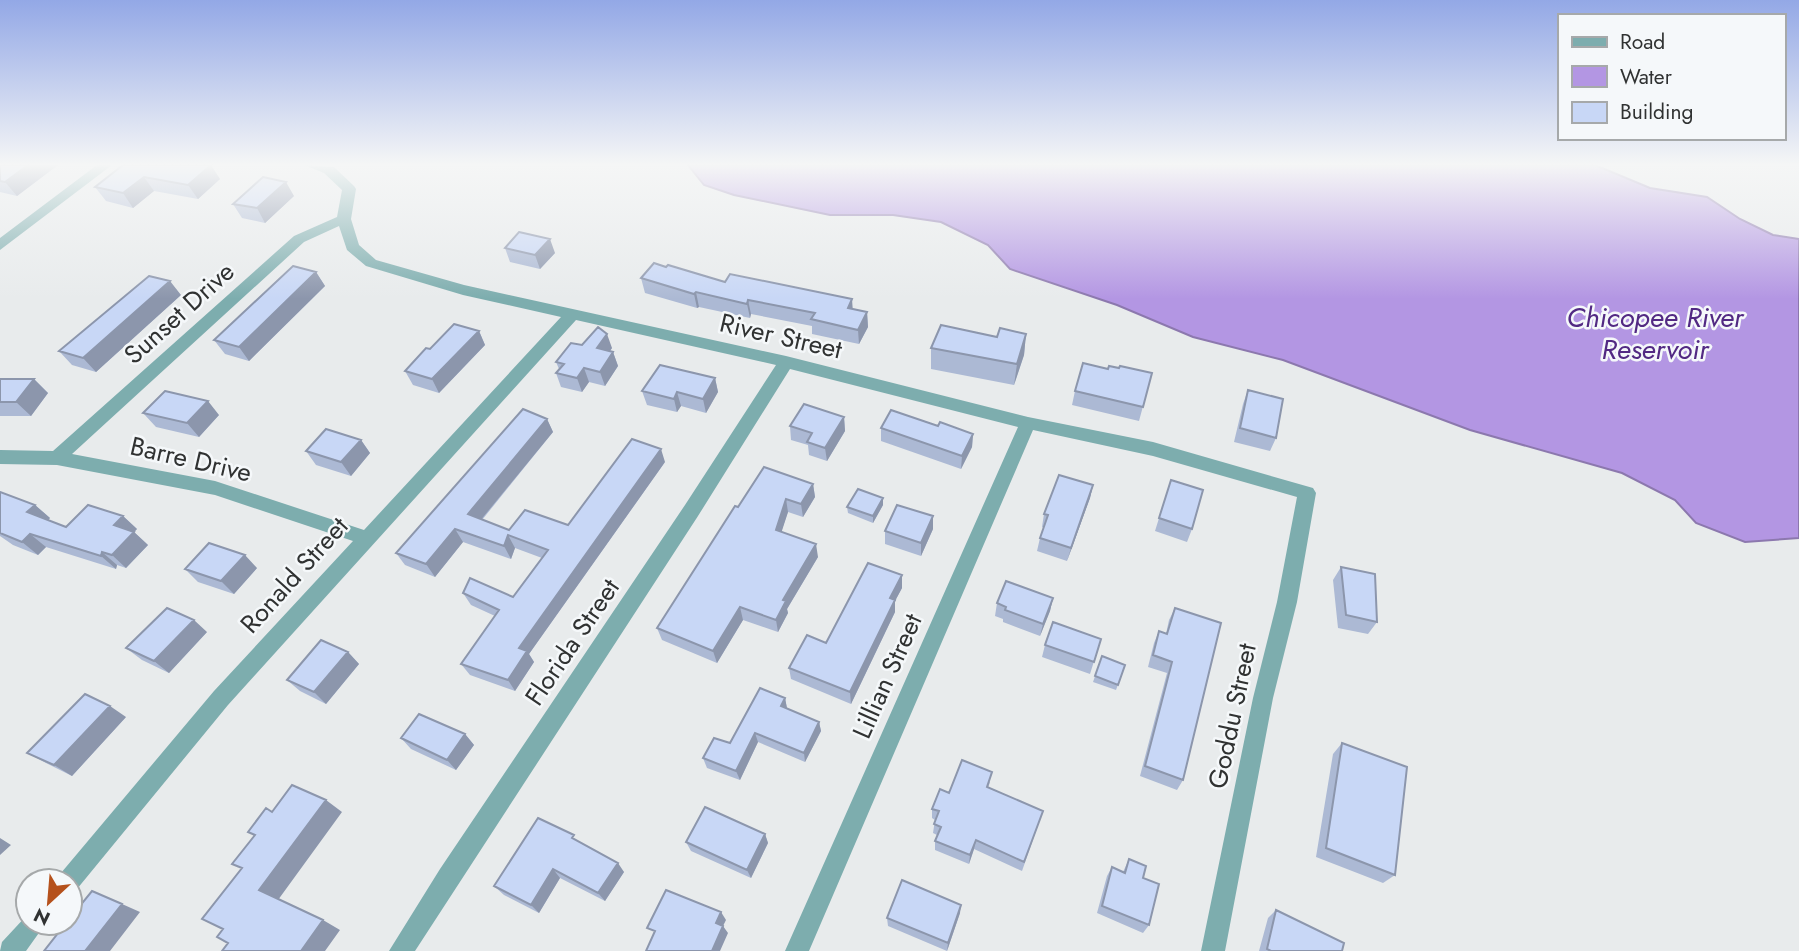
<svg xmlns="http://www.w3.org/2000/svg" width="1799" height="951" font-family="Jost,sans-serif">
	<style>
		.water { fill: #b396e3; stroke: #8c78ae; stroke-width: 2 }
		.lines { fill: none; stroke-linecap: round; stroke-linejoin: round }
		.minor { fill: #7dadae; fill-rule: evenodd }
		.wall { fill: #acb9d4 }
		.shaded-wall { fill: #8c96ac }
		.building { fill: #c8d7f6; stroke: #8c96ac; stroke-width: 2 }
		.labels { text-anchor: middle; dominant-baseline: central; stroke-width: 5; stroke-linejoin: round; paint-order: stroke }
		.street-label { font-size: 26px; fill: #303232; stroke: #f5f8fa }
		.water-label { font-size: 28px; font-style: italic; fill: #522983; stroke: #f5f8fa }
	</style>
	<rect width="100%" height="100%" fill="#e8ebec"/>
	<path class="water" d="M688 165H1595L1650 188 1707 197 1740 219 1773 235 1799 239V538L1745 542 1696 523 1675 500 1622 473 1470 430 1283 360 1193 337 1117 305 1010 269 988 245 941 222 893 215H830L734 195 704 185Z"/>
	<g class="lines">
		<path class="minor" d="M97 165H112L0 250V238Z
			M304 165 334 167 354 186 356 189 351 219 359 245 376 260 464 285 786 356 1028 417 1153 442 1313 488 1316 493 1297 602 1273 698 1225 951H1201L1253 698 1277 602 1297 497 1153 456 1033 430 809 951H785L1018 427 790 369 698 516 415 951H389L440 869 685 505 776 365 576 320 228 705 77 889 70 892V881H57L61 873 214 691 353 541 215 495 57 465 0 464V450L53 451 294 236 337 217 342 190 324 173ZM339 226 347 250 366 266 463 295 561 317 364 530 215 481 72 454 304 242Z
			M28 914V923H46L26 951H0L2 942Z"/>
	</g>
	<path class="wall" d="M0 165H58L17 196 0 192Z
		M123 165 220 179 198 199 154 191 133 208 106 201 95 187Z
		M294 196 265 223 242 218 233 204Z
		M505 248 555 253 540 269 510 262Z
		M316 272 325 286 249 361 225 354 214 340Z
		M641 278 725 282 867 312 868 327 859 344 812 334V326L751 314 750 318 699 307 697 308 645 293Z
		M181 295 96 372 72 365 59 351Z
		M479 331 485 345 439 393 413 385 405 371 430 349Z
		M1026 334 1024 355 1014 385 931 369V348Z
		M582 345 612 348 610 351 613 352 618 366 605 386 589 382 582 392 561 387 556 373 559 369 556 362Z
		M1119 368 1152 373 1139 421 1072 405 1075 391 1108 369Z
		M715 378 718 392 706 413 681 406 677 412 647 405 642 391Z
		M0 379H34L48 393 31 416H0Z
		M1248 390 1276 438 1270 451 1234 442 1243 404Z
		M143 413 219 415 199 437 156 427Z
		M844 417 845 431 827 461 809 455 808 445 791 440 790 426Z
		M547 419 553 432 482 520 509 530 568 525 665 462 529 654 534 662 515 691 470 675 461 664 495 616 471 605 463 593 513 597 542 558 515 548 511 559 463 542 435 577 405 565 396 553Z
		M938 426 973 434 972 447 961 469 881 441V428Z
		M361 440 370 453 351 476 316 465 306 451Z
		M1171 480 1192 529 1187 542 1155 531Z
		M813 484 815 497 803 517 788 512 781 532 818 557 787 609 788 613 778 632 743 620 717 663 662 640 657 628 738 507Z
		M1093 485 1090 498 1067 561 1037 551 1040 538 1044 528 1042 527 1044 514Z
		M0 492 35 505 50 518 48 520 66 527 123 516 137 529 134 532 148 545 126 568 117 565 116 569 46 547 38 555 13 545 0 536Z
		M883 498V505L873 523 848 513 847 507Z
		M933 516V529L921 556 885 544V531Z
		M1341 567 1377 622 1368 634 1338 628 1333 580Z
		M257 568 234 594 198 582 185 569Z
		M902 575V588L895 601V612L851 704 791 679 789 668 826 643Z
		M1053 598 1050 611 1040 636 1003 622V619L995 616 997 603Z
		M1175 608 1183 780 1177 790 1140 776 1167 673 1148 667 1154 643 1159 631 1166 634 1169 620Z
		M207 632 169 673 142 660 126 648Z
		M1101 639 1090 674 1042 657 1045 645Z
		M348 652 359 664 326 704 300 691 287 680Z
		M1102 656 1125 665 1116 690 1093 682Z
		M785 698 787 709 819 722 821 731 805 762 758 742 740 780 707 768 703 758 730 743Z
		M126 717 72 776 46 763 27 753Z
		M465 734 474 745 456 770 411 749 401 738Z
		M1342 743 1395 875 1383 883 1316 857 1333 754Z
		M990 782 988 788 1043 811 1022 871 974 849 969 864 935 850V841L937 835 933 833 935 820 932 818V809L949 793Z
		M765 834 768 843 751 878 691 851 686 842Z
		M581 843 624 872 605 901 560 878 539 913 504 895 494 886Z
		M1129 859 1143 878 1149 925 1143 933 1097 913 1107 876 1112 867 1123 872Z
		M1276 910 1342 951H1259L1268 918Z
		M960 913 947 951 888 926 887 918Z"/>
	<path class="shaded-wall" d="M28 165H58L17 196 5 182Z
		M211 165 220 179 198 199 188 185Z
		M144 177 154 191 133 208 123 193Z
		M286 182 294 196 265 223 257 208Z
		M550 239 555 253 540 269 535 255Z
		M316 272 325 286 249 361 239 347Z
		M170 281 181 295 96 372 83 358Z
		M696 292 699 307 697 308 694 294Z
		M852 299 853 313 848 308Z
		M748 300 751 314 750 318 747 304Z
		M867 312 868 327 859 344 858 330Z
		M479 331 485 345 439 393 432 379Z
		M607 334 612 348 602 362 597 348Z
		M1026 334 1024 355 1014 385 1017 364Z
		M613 352 618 366 605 386 600 372Z
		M584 368 589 382 582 392 577 378Z
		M715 378 718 392 706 413 703 399Z
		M34 379 48 393 31 416 16 402Z
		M677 392 681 406 677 412 674 399Z
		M208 401 219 415 199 437 187 423Z
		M844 417 845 431 827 461 825 448Z
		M547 419 553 432 475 527 468 514Z
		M973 434 972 447 961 469 962 456Z
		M361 440 370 453 351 476 341 462Z
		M661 449 665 462 529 654 534 662 515 691 508 680 519 648Z
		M813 484 815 497 803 517 801 504Z
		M1093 485 1090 498 1067 561 1071 548Z
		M883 498V505L873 523V516Z
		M786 499 788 512 778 543 776 530Z
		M35 505 50 518 43 525 27 512Z
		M123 516 137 529 134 532 148 545 126 568 112 555 114 525Z
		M933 516V529L921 556V543Z
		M455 529 463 542 435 577 426 564Z
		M30 534 46 547 38 555 22 542Z
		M508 535 515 548 511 559 504 546Z
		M816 544 818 557 787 609 788 613 778 632 776 620 783 600Z
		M102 552 117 565 116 569 101 556Z
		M245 555 257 568 234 594 221 581Z
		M902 575V588L895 601V612L851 704 850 692 890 598Z
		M1053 598 1050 611 1040 636 1043 624Z
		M740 607 743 620 717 663 713 651Z
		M194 620 207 632 169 673 154 661Z
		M348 652 359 664 326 704 314 692Z
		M785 698 787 708 783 716 781 706Z
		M110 706 126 717 72 776 54 765Z
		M819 722 821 731 805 762 804 753Z
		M755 733 758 742 740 780 736 771Z
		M465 734 474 745 456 770 447 760Z
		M326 800 342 812 278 900 259 890Z
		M765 834 768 843 751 878 747 870Z
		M0 838 11 845 0 855Z
		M976 840 974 849 969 864 970 855Z
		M618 863 624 872 605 901 598 893Z
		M553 869 560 878 539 913 531 905Z
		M122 904 140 912 110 951H85Z
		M961 905 960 913 947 951 948 943Z
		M721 912 726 920 721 930 716 923Z
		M323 920 340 930 325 951H301Z
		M723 926 728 933 720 951H712Z"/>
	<path class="building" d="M0 165H28L5 182 0 181Z
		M123 165H211L188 185 144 177 123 193 95 187Z
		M263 177 286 182 257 208 233 204Z
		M519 232 550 239 535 255 505 248Z
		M654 263 666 267 668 265 725 282 730 274 852 299 848 308 867 312 858 330 811 319 815 313 748 300 747 304 696 292 694 294 641 278Z
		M293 266 316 272 239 347 214 340Z
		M149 276 170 281 83 358 59 351Z
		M454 324 479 331 432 379 405 371 426 348 430 349Z
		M941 325 997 337 1000 328 1026 334 1017 364 931 348Z
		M598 327 607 334 597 348 613 352 600 372 584 368 577 378 556 373 564 364 556 362 571 343 582 345Z
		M1083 363 1108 369 1109 366 1119 368 1120 366 1152 373 1143 407 1075 391Z
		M660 365 715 378 703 399 677 392 674 399 642 391Z
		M0 379H34L16 402H0Z
		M1248 390 1283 399 1276 438 1240 428Z
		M165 391 208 401 187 423 143 413Z
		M804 404 844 417 825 448 807 442 812 433 790 426Z
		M523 409 547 419 468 514 509 530 525 510 568 525 632 439 661 449 519 648 527 651 508 680 461 664 499 610 463 593 470 578 513 597 548 550 508 535 504 546 455 529 426 564 396 553Z
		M891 410 938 426 940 422 973 434 962 456 881 428Z
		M326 429 361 440 341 462 306 451Z
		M764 467 813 484 801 504 786 499 776 530 816 544 783 600 786 601 776 620 740 607 713 651 657 628 735 506 738 507Z
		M1059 475 1093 485 1071 548 1040 538 1048 515 1044 514Z
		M1171 480 1203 490 1192 529 1159 518Z
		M858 489 883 498 873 516 847 507Z
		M0 492 35 505 27 512 66 527 88 505 123 516 114 525 134 532 112 555 102 552 101 556 30 534 22 542 0 533Z
		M897 505 933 516 921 543 885 531Z
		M209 543 245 555 221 581 185 569Z
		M868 563 902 575 890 598 895 600 850 692 789 668 807 635 826 643Z
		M1341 567 1375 574 1377 622 1346 615Z
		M1006 581 1053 598 1043 624 1005 610 1006 607 997 603Z
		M167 608 194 620 154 661 126 648Z
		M1175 608 1221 623 1183 780 1145 766 1172 662 1153 655 1159 631 1167 634Z
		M1053 622 1101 639 1094 662 1045 645Z
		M321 640 348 652 314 692 287 680Z
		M1102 656 1125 665 1118 685 1095 676Z
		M760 688 785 698 781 706 819 722 804 753 755 733 736 771 703 758 714 738 730 743Z
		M85 694 110 706 54 765 27 753Z
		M419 714 465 734 447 760 401 738Z
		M1342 743 1407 767 1395 875 1326 848Z
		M962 760 992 772 987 787 1043 811 1024 862 976 840 970 855 935 841 941 827 934 824 939 811 932 809 940 789 949 793Z
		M292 785 326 800 259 890 323 920 301 951H222L228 943 217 937 223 929 202 919 242 868 232 864 255 835 248 832 266 808 272 812Z
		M705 807 765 834 747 870 686 842Z
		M538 818 574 835 572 838 618 863 598 893 553 869 531 905 494 886Z
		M1129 859 1146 866 1143 878 1159 884 1149 925 1102 906 1112 867 1125 873Z
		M902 880 961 905 948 943 887 918Z
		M666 890 721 912 716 923 723 926 712 951H646L655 931 647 928Z
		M92 891 122 904 85 951H44L66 923H70V918Z
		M1276 910 1344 943 1342 951H1271L1267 949Z"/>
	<linearGradient id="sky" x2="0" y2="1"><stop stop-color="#93a8e6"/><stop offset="0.55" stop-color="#f5f6f6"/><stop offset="1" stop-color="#f5f6f6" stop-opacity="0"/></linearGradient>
	<rect width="1799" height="299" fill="url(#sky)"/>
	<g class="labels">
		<g class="street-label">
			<text transform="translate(179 313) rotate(-42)">Sunset Drive</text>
			<text transform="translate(781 336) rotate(13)">River Street</text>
			<text transform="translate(191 459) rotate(13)">Barre Drive</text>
			<text transform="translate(294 575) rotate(-48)">Ronald Street</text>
			<text transform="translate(572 642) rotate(-56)">Florida Street</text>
			<text transform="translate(887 676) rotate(-66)">Lillian Street</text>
			<text transform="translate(1232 716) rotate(-78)">Goddu Street</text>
		</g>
		<g class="water-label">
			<text x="1655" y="317">Chicopee River<tspan x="1655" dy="32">Reservoir</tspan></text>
		</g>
	</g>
	<rect x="1558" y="14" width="228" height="126" fill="#f5f8fa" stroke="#a6a9aa" stroke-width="2"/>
	<rect x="1572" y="37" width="35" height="10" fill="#7dadae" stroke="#a6a9aa" stroke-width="2"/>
	<text x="1620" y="49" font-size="21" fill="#303232">Road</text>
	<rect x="1572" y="66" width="35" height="21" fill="#b396e3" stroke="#a6a9aa" stroke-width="2"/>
	<text x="1620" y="84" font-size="21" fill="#303232">Water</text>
	<rect x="1572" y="102" width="35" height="21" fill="#c8d7f6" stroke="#a6a9aa" stroke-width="2"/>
	<text x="1620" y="119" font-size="21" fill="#303232">Building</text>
	<g transform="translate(49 902) rotate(206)"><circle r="33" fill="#f5f8fa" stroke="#a6a9aa" stroke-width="2"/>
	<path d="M0-5L12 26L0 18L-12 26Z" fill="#b5511c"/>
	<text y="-10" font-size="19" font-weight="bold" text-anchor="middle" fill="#303232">N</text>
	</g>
</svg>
